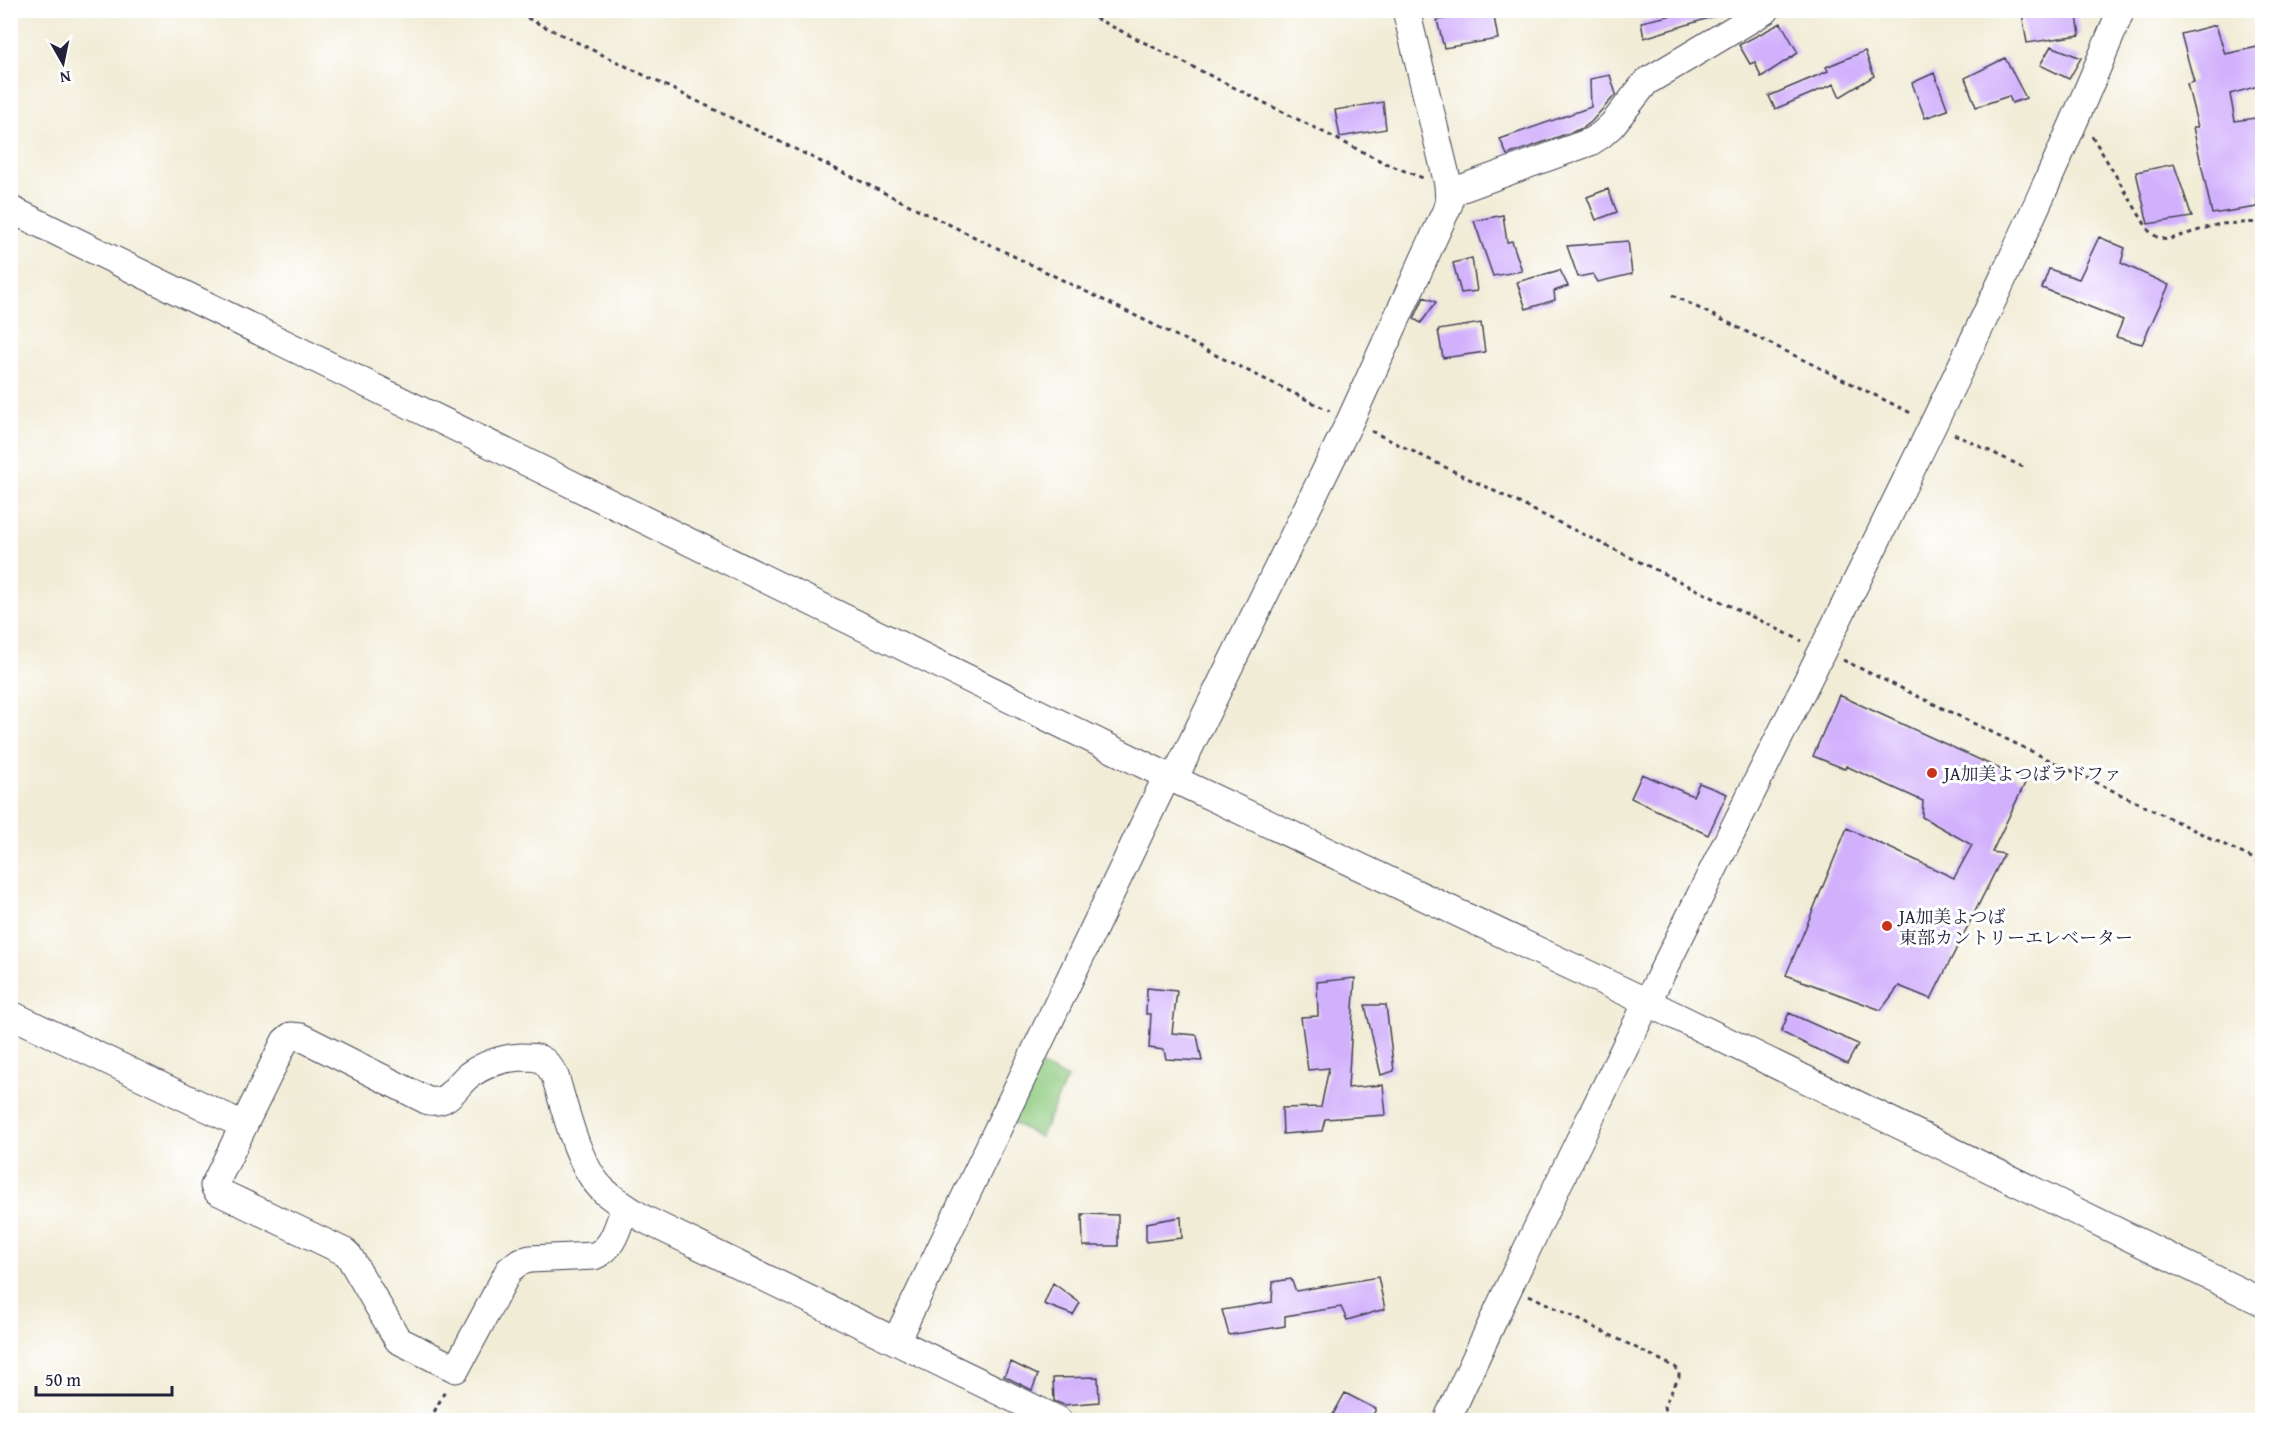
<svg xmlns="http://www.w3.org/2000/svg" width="2273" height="1431" font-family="'Gentium Book Plus','Noto Serif JP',serif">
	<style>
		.green { fill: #8eca7f; stroke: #58765d; stroke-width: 1.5 }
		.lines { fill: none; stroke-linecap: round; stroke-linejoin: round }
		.stream { stroke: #5abbd9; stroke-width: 5 }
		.building { fill: #d2b1fc }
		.minor-casing { stroke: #414052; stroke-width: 29 }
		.path { stroke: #414052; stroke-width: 3; stroke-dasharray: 4.5 4.5; stroke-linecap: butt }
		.minor { stroke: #fff; stroke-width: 27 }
		.poi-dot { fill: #c8321e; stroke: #fff; stroke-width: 2 }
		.labels { text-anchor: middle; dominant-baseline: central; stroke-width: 6; stroke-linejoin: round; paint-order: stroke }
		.poi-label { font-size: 18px; fill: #22223b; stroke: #fff; text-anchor: start }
	</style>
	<rect width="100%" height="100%" fill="#fff"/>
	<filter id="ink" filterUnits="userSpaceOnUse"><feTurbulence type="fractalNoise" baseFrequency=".0167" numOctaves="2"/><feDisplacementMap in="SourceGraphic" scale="12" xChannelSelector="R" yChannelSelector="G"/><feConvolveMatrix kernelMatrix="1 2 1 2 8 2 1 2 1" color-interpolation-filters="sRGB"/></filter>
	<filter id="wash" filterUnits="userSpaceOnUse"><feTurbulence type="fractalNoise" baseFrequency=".008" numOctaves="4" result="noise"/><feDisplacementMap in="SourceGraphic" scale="24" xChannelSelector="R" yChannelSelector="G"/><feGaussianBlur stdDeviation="1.35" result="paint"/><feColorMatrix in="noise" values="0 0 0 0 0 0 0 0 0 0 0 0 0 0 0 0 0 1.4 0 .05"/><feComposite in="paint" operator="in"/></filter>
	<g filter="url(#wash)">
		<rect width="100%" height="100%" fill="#f1ecd6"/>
		<path class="green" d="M1039 1065 1067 1078 1040 1137 1010 1121Z"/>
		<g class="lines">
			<path class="stream" d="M10 1415 22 1420"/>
		</g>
		<g id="blocks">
			<path class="building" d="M1668 10H1722V14L1644 38 1641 22 1669 16Z
				M2048 10H2076L2080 35 2027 43 2022 14Z
				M1493 11 1498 39 1444 48 1437 20Z
				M1781 23 1798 53 1761 77 1755 62 1750 64 1739 45Z
				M2216 25 2225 54 2262 46V85L2230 94 2235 121 2262 117V194H2257V207L2212 214 2193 127H2198L2187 84 2194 82 2181 34Z
				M2051 46 2081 58 2069 79 2040 65Z
				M1865 51 1874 76 1840 97 1834 84 1775 109 1769 96 1828 71 1826 67Z
				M2005 58 2026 98 2012 103 2009 96 1976 107 1965 78Z
				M1934 73 1948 110 1925 118 1912 83Z
				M1610 75 1616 94 1591 122 1583 128 1507 155 1500 139 1591 107 1590 79Z
				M1383 102 1386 129 1340 137 1335 110Z
				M2174 164 2192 217 2148 224 2136 172Z
				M1608 189 1617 212 1596 220 1587 197Z
				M1503 215 1507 242 1512 241 1522 271 1493 276 1474 221Z
				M2099 237 2125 248 2121 263 2169 285 2142 344 2116 337 2123 320 2042 288 2049 269 2079 279Z
				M1628 241 1632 274 1598 282 1593 274 1578 277 1567 246Z
				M1472 258 1477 291 1461 293 1453 263Z
				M1560 270 1568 286 1554 291 1555 300 1526 309 1517 282Z
				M1424 297 1436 302 1421 323 1414 319Z
				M1481 323 1485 352 1443 358 1438 330Z
				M1839 695 2026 781 1992 852 2004 854 1931 999 1899 986 1881 1010 1786 975 1847 828 1954 878 1972 845 1922 817 1923 801 1846 766 1845 769 1813 756Z
				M1642 774 1693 796 1699 783 1727 794 1708 835 1631 798Z
				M1355 978 1348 1088 1383 1085 1386 1115 1325 1119 1322 1131 1283 1134 1282 1108 1321 1107 1329 1068 1308 1070 1301 1017 1318 1016 1317 982Z
				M1147 988 1177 991 1172 1033 1197 1035 1202 1061 1166 1059 1164 1050 1149 1048 1151 1014H1146Z
				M1365 1005H1386L1394 1071 1381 1075Z
				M1789 1013 1858 1044 1847 1064 1781 1032Z
				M1082 1214 1118 1215V1246H1083Z
				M1181 1217 1182 1238 1146 1242V1223Z
				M1378 1277 1385 1309 1347 1320 1341 1307 1285 1316V1326L1229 1335 1222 1310 1272 1302 1273 1282 1291 1279 1296 1291Z
				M1053 1283 1080 1303 1073 1315 1044 1304Z
				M1011 1362 1038 1375 1032 1390 1004 1376Z
				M1098 1377 1099 1402 1064 1405 1054 1401 1053 1378Z
				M1345 1393 1376 1409 1370 1420H1330Z"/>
		</g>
	</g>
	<g filter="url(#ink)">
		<use href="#blocks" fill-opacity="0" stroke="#414052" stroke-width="1.5"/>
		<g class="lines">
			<defs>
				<path id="minor" d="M1449 193 1590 142 1601 135 1612 125 1646 82 1766 10
					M10 209 1167 776 1647 1002 2262 1302
					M1174 779 1350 421 1449 204 1448 184 1406 10
					M10 1014 243 1125
					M625 1207C618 1225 614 1249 594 1256L530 1259 519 1262 509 1270 456 1369 398 1340 349 1256 345 1252 217 1191 214 1186 285 1041 291 1036 301 1037 428 1101C450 1104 454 1087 469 1075 485 1064 503 1058 521 1057 541 1057 545 1058 555 1076 565 1108 578 1167 603 1190 615 1201 630 1210 644 1219L1058 1420
					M896 1341 1167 776
					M1447 1420C1581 1127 1729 841 1871 552 1958 374 2046 195 2121 10"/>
			</defs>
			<use href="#minor" class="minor-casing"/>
			<path class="path" d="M511 10 1330 411
				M1079 10 1387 164 1423 178
				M2092 136 2149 231 2157 237 2167 240 2219 224 2262 222
				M1672 295 1913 414
				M1371 431 1802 641
				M1954 434 2023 467
				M1843 660 2262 863
				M1529 1295 1675 1367 1679 1371V1377L1664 1406 1666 1420
				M430 1420 446 1389"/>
			<use href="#minor" class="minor"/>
		</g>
	</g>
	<g class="poi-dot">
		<circle cx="1932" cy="773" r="6"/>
		<circle cx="1887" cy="926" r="6"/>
	</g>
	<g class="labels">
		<g class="poi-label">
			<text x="1944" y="773">JA加美よつばラドファ</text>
			<text x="1899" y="916">JA加美よつば<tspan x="1899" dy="21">東部カントリーエレベーター</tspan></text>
		</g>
	</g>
	<rect width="2273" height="1431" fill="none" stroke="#fff" stroke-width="36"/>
	<g transform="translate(63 63) rotate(171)" stroke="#ffffff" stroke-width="4.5" paint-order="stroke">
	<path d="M0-4.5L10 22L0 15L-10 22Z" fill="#22223b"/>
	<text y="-9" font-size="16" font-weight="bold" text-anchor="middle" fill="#22223b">N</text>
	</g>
	<path d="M36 1386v9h136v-9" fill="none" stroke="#22223b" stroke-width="3"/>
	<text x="45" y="1386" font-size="18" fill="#22223b" stroke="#ffffff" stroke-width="4.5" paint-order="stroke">50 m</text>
</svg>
